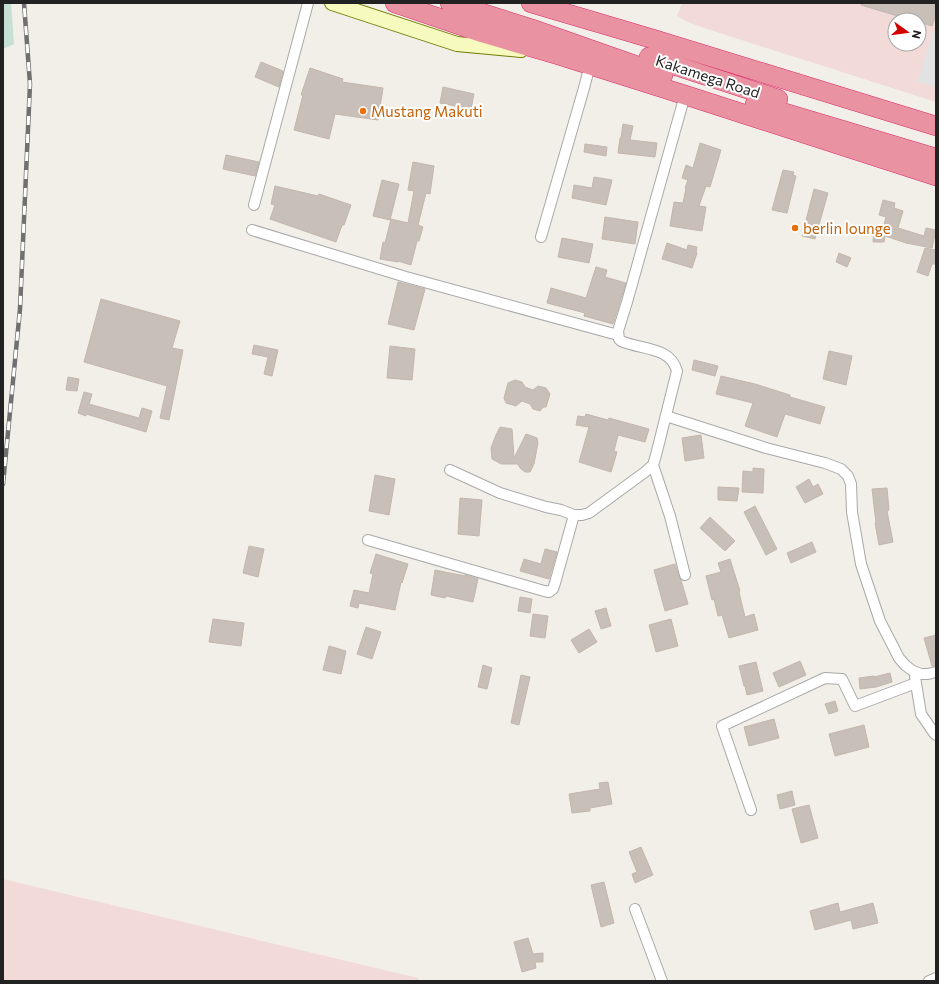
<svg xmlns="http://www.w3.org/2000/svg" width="939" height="984" font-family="Commissioner,sans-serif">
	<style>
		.commercial { fill: #f2dad9; fill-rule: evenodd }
		.wetland { fill: #c6e0d4 }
		.parking { fill: #e2e2e2 }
		.building { fill: #c7bfb8; stroke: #c4b6ab }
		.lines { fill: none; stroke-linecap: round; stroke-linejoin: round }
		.street-casing { stroke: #a9a9a9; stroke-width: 12 }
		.secondary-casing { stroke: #707d05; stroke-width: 16 }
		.highway-casing { stroke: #dc2a67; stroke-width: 20 }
		.street { stroke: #fff; stroke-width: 10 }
		.secondary { stroke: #f7fabf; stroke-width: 14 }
		.highway { stroke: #e892a2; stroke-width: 19 }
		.rail-casing { stroke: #707070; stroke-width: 4.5 }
		.rail { stroke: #fff; stroke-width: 3; stroke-dasharray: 9; stroke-linecap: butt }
		.food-dot { fill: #e8710a; stroke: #fff; stroke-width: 1.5 }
		.labels { text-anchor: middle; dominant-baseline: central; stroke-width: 4; stroke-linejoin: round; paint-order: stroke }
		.street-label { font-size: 15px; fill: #222; stroke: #fff }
		.food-label { font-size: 15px; fill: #c56008; stroke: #fff; text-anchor: start }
	</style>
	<rect width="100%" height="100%" fill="#f2efe9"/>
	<path class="commercial" d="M682 3H936V102L704 28 688 22 677 16ZM895 20H919V44H895Z
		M3 879 418 978 419 981H3Z"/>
	<path class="wetland" d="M3 3H11L14 44 3 49Z"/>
	<path class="parking" d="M933 31 936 32V87L917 82Z"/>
	<path class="building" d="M861 3H936V14L932 26 919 22V20H911L861 5Z
		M261 62 283 71 279 87 255 77Z
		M310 68 343 79 342 82 383 88 378 120 335 114 329 139 294 130 303 95H301Z
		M443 87 474 94 471 109 440 103Z
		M623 124 633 126 630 140 657 143 655 157 618 153 620 138H621Z
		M700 143 721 150 710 187 706 186 699 206 706 207 702 231 670 226 674 202 683 203 686 188H685L688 180 682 178 686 165 693 168Z
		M585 144 607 147 606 156 584 152Z
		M226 155 259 162 255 176 223 169Z
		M413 162 434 166 430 194 426 193 418 225 423 227 419 241H417L411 265 398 261V262L380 259 383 242 385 243 391 219 408 223 414 191 408 190Z
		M783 170 794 172 793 175 796 176 787 213 772 210Z
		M594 177 612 180 606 205 572 198 574 185 592 188Z
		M382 180 399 184 390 220 373 216Z
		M275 186 318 196 319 194 351 205 344 225H342L336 242 270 219 275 205 271 204Z
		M814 189 828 193 815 239 802 236Z
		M883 200 895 203 894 208 903 211 898 228 924 236 926 228 936 230 932 248 906 243 885 236 884 242H873L874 231 882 232 886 217 879 215Z
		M605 217 638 222 635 244 602 239Z
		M562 238 593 244 589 263 558 257Z
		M667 243 687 250 688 245 697 247 696 252 697 253 692 268 662 259Z
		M925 248 936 250V264H932L928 276 917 272Z
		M839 253 851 258 847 267 836 262Z
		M596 267 607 270 605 277 626 283 613 324 584 316 585 313 547 303 551 288 586 298Z
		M398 282 425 289 414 330 388 324Z
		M101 299 180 321 172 348 183 350 169 420 160 418 167 386 84 362Z
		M254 345 278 350 272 376 264 374 268 357 252 354Z
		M390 346 415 349 412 380 387 378Z
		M829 351 852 356 846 385 823 379Z
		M694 360 718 366 715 376 692 370Z
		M721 376 755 384 790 395V397L825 407 820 424 785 414 777 437 745 426 753 403 716 394Z
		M68 377 79 379 77 391 66 390Z
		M515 380 522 382 525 387 533 390 538 386 546 388 550 394 546 407H543L540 411 533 409 530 404 522 401 516 406 506 403 504 398 508 383Z
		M84 392 92 394 89 404 139 418 142 408 152 411 146 432 86 414V416L78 413Z
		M586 414 608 420 609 418 649 429 645 442 618 435 614 451 617 452 611 472 579 462 589 427 576 425 578 416 585 417Z
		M500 427 512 429 514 458 526 434 537 438 538 443 534 464 530 472H525L520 468 518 464H501L492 459 491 448 496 435Z
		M701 435 704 458 685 461 682 438Z
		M753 468 764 469 763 493 742 492 743 471 753 472Z
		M375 475 395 479 389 515 369 511Z
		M809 479 813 487 818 484 823 494 805 503 796 487Z
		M718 487 739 488 737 501 718 500Z
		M887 488 889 510 887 511 893 542 879 545 875 523H876L872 489Z
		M460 498 482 500 479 536 458 534Z
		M755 506 777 549 766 555 744 512Z
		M710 517 735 541 725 551 700 528Z
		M812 542 816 552 791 563 787 553Z
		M249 546 264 549 258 577 243 573Z
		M545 549 557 552 549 579 520 571 524 559 541 564Z
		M376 554 408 564 402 583 401 582 395 610 359 603 358 608 350 606 354 590 369 593 373 574 370 573Z
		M730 559 740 591 739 592 745 617 754 614 758 630 729 638 722 615 718 616 714 599 712 600 706 576 721 572 718 563Z
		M675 564 679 577 681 580 688 604 665 611 654 570Z
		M435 570 465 576V575L478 579 473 602 446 596 445 598 431 595Z
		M520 597 532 599 530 613 518 611Z
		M606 608 611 626 601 629 595 611Z
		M533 614 548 616 545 638 530 636Z
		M213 619 244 623 241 646 209 642Z
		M671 619 678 646 656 652 649 625Z
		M366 627 381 632 372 659 357 654Z
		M589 629 597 642 579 653 571 640Z
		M936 635V666H932L924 638Z
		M329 646 346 651 341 674 323 670Z
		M800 661 806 675 779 687 773 673Z
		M756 662 763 691 747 695 745 686H744L739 666Z
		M483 665 492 668 487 689 478 687Z
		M890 673 892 682 876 687 860 689 859 678 874 676V677Z
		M521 675 530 677 519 725 511 723Z
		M835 701 838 711 829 714 825 704Z
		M774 719 779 738 749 746 744 727Z
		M864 725 869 747 835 756 829 734Z
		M608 782 612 804 590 808V811L572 813 569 794 600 789 599 783Z
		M792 791 795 805 780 809 777 795Z
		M809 805 818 838 801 843 792 809Z
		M641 847 653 875 635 883 632 874 637 872 629 852Z
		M604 882 614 923 601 927 591 885Z
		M838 903 840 912 873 903 878 923 853 929 851 920 815 930 810 911Z
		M528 938 533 954 543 953V962H535L536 968 522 972 514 942Z"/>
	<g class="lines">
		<defs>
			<path id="street" d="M254 205 308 3
				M252 230 406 277 618 335
				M541 237 584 88 590 65
				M666 416 766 448 825 463 841 469 848 476 851 484 852 512 861 564 880 621 899 658 905 665 913 671 921 674H928L936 672
				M653 465 670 516 685 575
				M450 470 500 493 546 507 561 510 574 515H582L589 513 645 472 653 465 656 455 677 371C670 346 641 350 621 341L619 339 618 331 627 302 685 95
				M368 540 544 591 549 592 553 589 555 583 574 515
				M915 677 921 714 934 733 936 735
				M751 810 722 726 825 678 842 679 855 706 916 683
				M635 909 662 981
				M929 981 936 978"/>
			<path id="secondary" d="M332 3 457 44 521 50"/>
			<path id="highway" d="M395 3 483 33 555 54 685 95 936 176
				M450 3 532 29 663 75
				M531 3 653 39 936 126
				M649 57 778 99
				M755 104 936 158"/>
		</defs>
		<use href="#street" class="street-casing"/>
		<use href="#secondary" class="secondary-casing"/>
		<use href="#highway" class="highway-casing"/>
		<use href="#street" class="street"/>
		<use href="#secondary" class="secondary"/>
		<use href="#highway" class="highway"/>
		<defs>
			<path id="rail" d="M3 484 20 309 30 84 24 3"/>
		</defs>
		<use href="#rail" class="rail-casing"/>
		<use href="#rail" class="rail"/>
	</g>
	<g class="food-dot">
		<circle cx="363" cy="111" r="4"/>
		<circle cx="795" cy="228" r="4"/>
	</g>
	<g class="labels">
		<g class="street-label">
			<text transform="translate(708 76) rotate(18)">Kakamega Road</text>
		</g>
		<g class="food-label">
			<text x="371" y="111">Mustang Makuti</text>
			<text x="803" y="228">berlin lounge</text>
		</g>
	</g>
	<rect width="939" height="984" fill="none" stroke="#222222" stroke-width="8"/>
	<g transform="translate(907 32) rotate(104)"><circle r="19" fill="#ffffff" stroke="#a7a7a7"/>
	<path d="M0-3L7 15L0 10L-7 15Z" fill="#d40000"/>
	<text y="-6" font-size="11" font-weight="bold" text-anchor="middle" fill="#222222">N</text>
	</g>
</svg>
